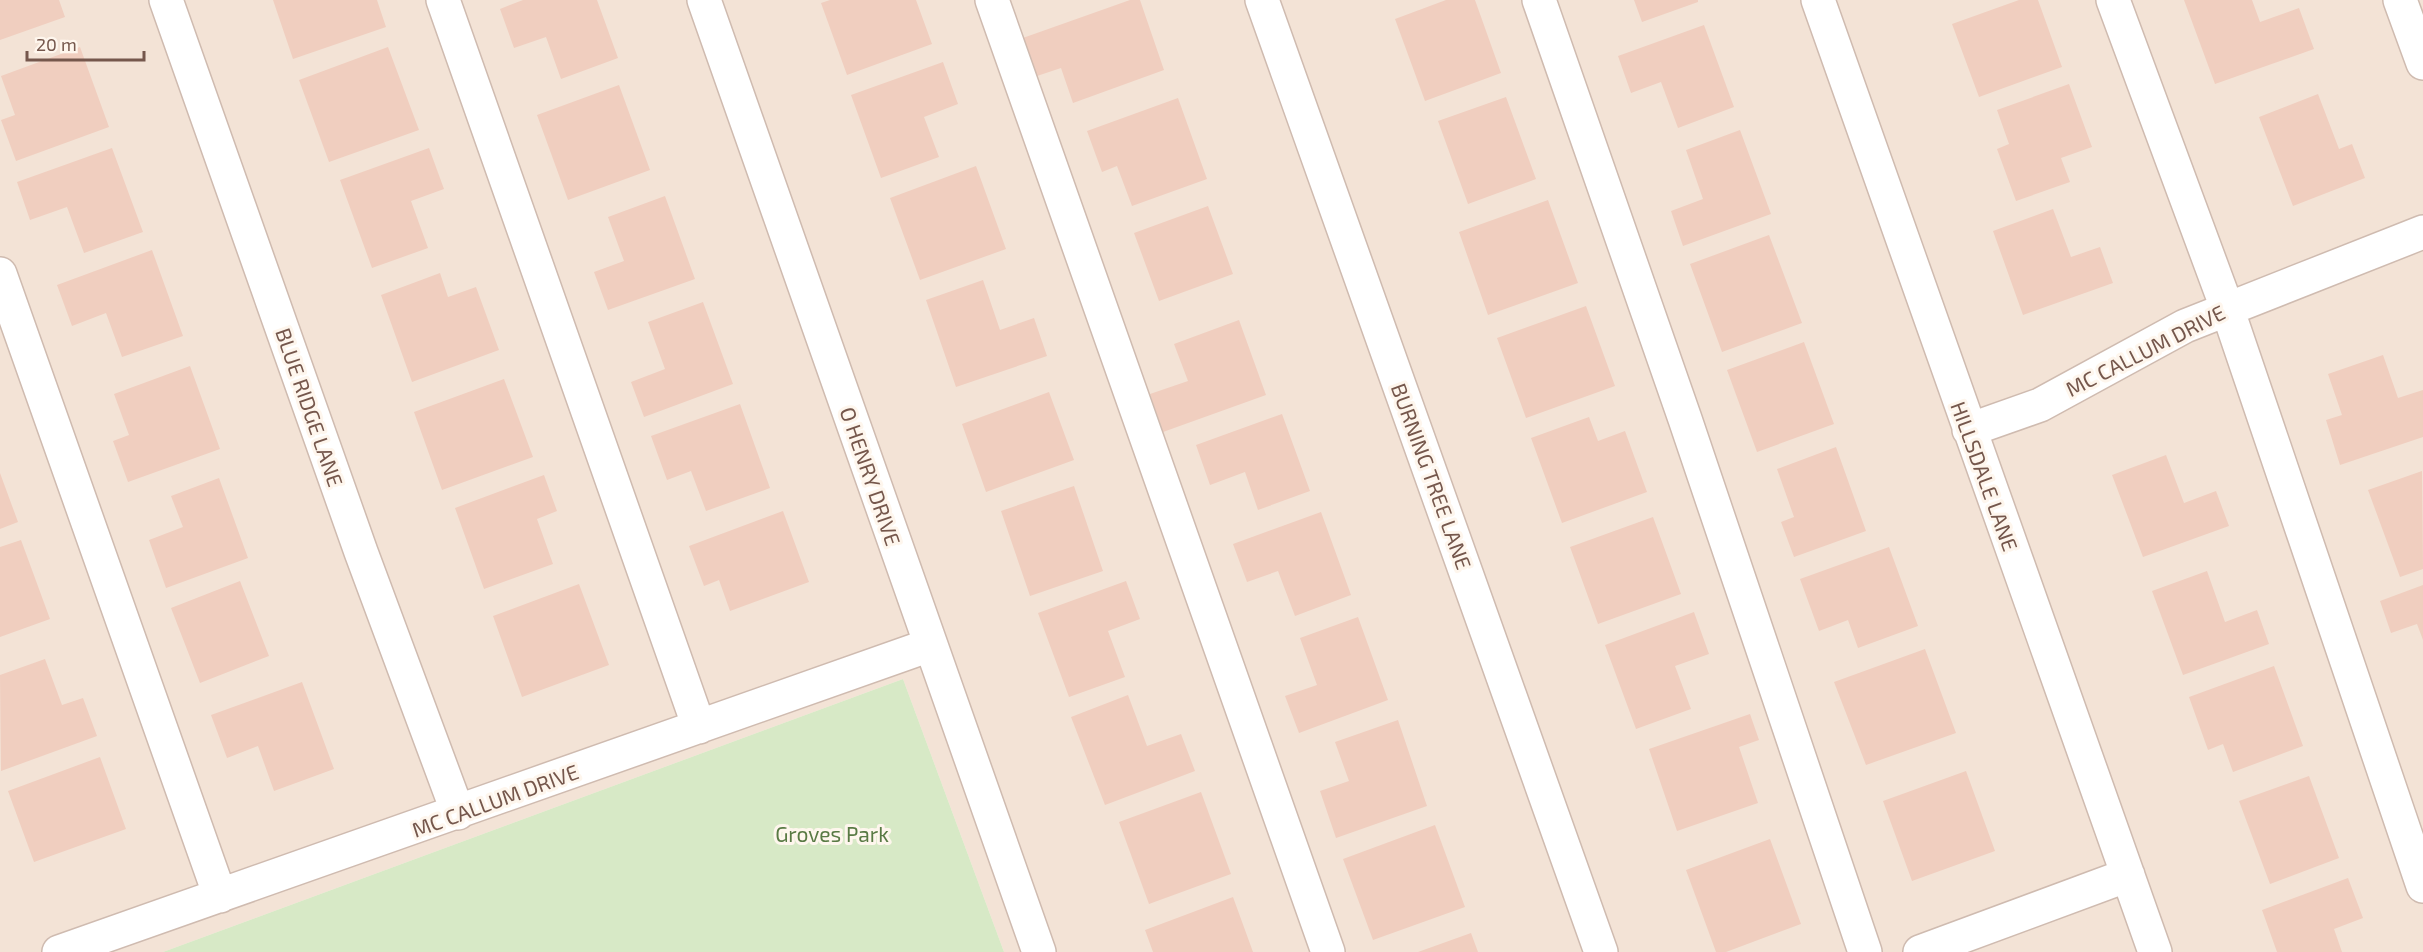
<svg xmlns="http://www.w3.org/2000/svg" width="2423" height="952" font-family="'Exo 2',sans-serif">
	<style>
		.residential { fill: #f3e3d6 }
		.green { fill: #d7e9c6 }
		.building { fill: #f0cebf }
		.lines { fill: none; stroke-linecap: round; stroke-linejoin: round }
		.minor-casing { stroke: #cfbbb0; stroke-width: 36 }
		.minor { stroke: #fff; stroke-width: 33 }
		.labels { text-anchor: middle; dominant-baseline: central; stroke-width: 6; stroke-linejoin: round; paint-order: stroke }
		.street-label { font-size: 21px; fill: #75574c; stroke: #fef6ed }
		.park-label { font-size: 21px; fill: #597a44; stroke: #fef6ed }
	</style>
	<rect width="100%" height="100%" fill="#fcf2e7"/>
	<path class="residential" d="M0 0H2423V952H1004L903 679 163 952H0Z"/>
	<path class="green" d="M903 679 1004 952H163Z"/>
	<path class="building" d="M0 0H59L65 17 0 40Z
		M273 0H377L386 27 293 59Z
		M523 0H597L618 58 561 79 546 37 514 48 500 9Z
		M830 0H916L932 44 847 75 821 3Z
		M1130 0H1140L1164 70 1073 103 1061 68 1034 77 1020 39Z
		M1446 0H1475L1501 73 1425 101 1395 19Z
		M1634 0H1698V2L1642 22Z
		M2019 0H2038L2062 67 1979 97 1952 24Z
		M2184 0H2252L2260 22 2299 8 2314 49 2215 84Z
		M1704 25 1734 107 1678 128 1661 82 1631 93 1618 56Z
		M80 47 109 127 16 161 1 120 15 115 1 76Z
		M388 47 419 130 329 162 299 80Z
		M943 62 958 104 924 117 939 157 881 178 851 95Z
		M2069 84 2092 147 2061 158 2070 182 2016 201 1997 149 2009 144 1997 110Z
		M619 85 650 170 568 200 537 115Z
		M2318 94 2339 149 2352 144 2365 178 2293 206 2259 117Z
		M1506 97 1536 179 1468 204 1438 121Z
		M1178 98 1207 179 1132 206 1117 166 1102 172 1087 131Z
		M1740 130 1771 214 1683 246 1671 211 1703 199 1686 150Z
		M112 148 143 232 84 253 67 207 30 220 17 182Z
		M429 148 444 189 411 201 428 248 372 268 340 180Z
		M976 166 1006 249 920 280 890 198Z
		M665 196 695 279 608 310 594 272 624 261 608 217Z
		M1548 200 1578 283 1488 315 1459 232Z
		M1208 206 1233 274 1159 301 1134 233Z
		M2053 209 2071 257 2100 247 2113 283 2023 315 1993 231Z
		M1769 235 1802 323 1722 352 1690 264Z
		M152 250 183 336 122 357 106 313 72 326 57 285Z
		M440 273 448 297 476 287 499 350 412 382 381 295Z
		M983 280 1000 330 1034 318 1047 356 956 387 926 300Z
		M703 302 733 384 644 417 631 382 665 369 648 322Z
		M1586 306 1615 386 1526 418 1497 338Z
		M1239 320 1266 395 1163 432 1150 394 1188 381 1174 344Z
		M1804 342 1834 424 1757 452 1727 370Z
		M2383 355 2398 398 2423 390V437L2340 465 2326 420 2342 415 2328 374Z
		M190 366 220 449 128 482 113 441 129 435 114 394Z
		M504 379 533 457 442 490 414 412Z
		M1049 392 1074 460 986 492 962 424Z
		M740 404 770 488 706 511 691 471 667 480 651 436Z
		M1282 414 1310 491 1258 510 1245 472 1210 485 1196 445Z
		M1589 417 1598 441 1625 431 1647 492 1562 523 1531 438Z
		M1836 447 1866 531 1794 557 1781 522 1794 517 1777 469Z
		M2166 455 2184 503 2216 491 2229 526 2143 557 2112 475Z
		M2422 471 2423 569 2400 577 2368 490Z
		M0 473 18 522 0 529Z
		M544 475 557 511 537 519 553 564 484 589 455 508Z
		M219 478 248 558 166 588 149 540 183 527 171 496Z
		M1074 486 1103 571 1030 596 1001 511Z
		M783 511 809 582 730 611 719 580 704 586 689 546Z
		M1321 512 1351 595 1295 616 1278 571 1247 582 1233 544Z
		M1653 517 1681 594 1598 624 1570 547Z
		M21 540 50 619 0 637V547Z
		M1889 547 1918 626 1858 648 1848 620 1819 631 1800 579Z
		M2207 571 2225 622 2257 610 2269 644 2183 675 2152 591Z
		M240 581 269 656 200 683 171 608Z
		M1126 581 1140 619 1108 631 1125 677 1069 697 1038 613Z
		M579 584 609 665 522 697 493 616Z
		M2423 585V640L2417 624 2391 633 2380 601Z
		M1694 612 1709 654 1675 666 1691 709 1636 729 1605 645Z
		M1358 617 1388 700 1299 733 1285 696 1317 685 1300 638Z
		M1925 649 1956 733 1866 765 1834 682Z
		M45 659 62 705 83 698 97 736 1 771 0 675Z
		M2274 666 2303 746 2233 772 2223 744 2208 750 2189 697Z
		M302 682 334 769 274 791 258 746 227 758 211 715Z
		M1128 695 1147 746 1181 734 1195 771 1105 805 1071 717Z
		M1750 714 1759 740 1739 747 1758 803 1677 831 1649 749Z
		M1398 720 1427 806 1336 838 1320 791 1349 781 1335 742Z
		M100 757 126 829 34 862 8 791Z
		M1966 771 1995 851 1912 881 1883 801Z
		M2309 776 2339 858 2270 884 2239 801Z
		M1201 792 1231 874 1149 904 1119 822Z
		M1435 825 1465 907 1373 940 1343 859Z
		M1770 839 1801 924 1726 952H1716L1686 870Z
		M2348 878 2363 918 2334 929 2342 952H2277L2262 910Z
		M1233 897 1253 952H1153L1145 930Z
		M1471 933 1478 952H1418Z"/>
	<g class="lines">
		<defs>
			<path id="minor" d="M166 0 361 552 458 813
				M443 0 699 727
				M704 0 1039 952
				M992 0 1328 952
				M1262 0 1601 952
				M1539 0 1685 419 1865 952
				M1818 0 2155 952
				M2113 0 2227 308 2423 886
				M2400 0 2423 63
				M0 274 220 896
				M1969 430 2040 405 2185 326 2423 232
				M59 952 930 645
				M1920 952 2128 875"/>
		</defs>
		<use href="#minor" class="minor-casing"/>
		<use href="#minor" class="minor"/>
	</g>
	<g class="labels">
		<g class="street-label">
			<text transform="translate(2145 350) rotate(-27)">MC CALLUM DRIVE</text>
			<text transform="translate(310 407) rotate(71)">BLUE RIDGE LANE</text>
			<text transform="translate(871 476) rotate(71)">O HENRY DRIVE</text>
			<text transform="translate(1432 476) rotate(70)">BURNING TREE LANE</text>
			<text transform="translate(1985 476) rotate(70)">HILLSDALE LANE</text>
			<text transform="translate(495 800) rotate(-20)">MC CALLUM DRIVE</text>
		</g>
		<g class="park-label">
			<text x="832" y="833">Groves Park</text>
		</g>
	</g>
	<path d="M27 51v9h117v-9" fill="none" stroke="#75574c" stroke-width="3"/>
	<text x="36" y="51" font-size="18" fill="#75574c" stroke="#fef6ed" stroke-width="4.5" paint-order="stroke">20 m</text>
</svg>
